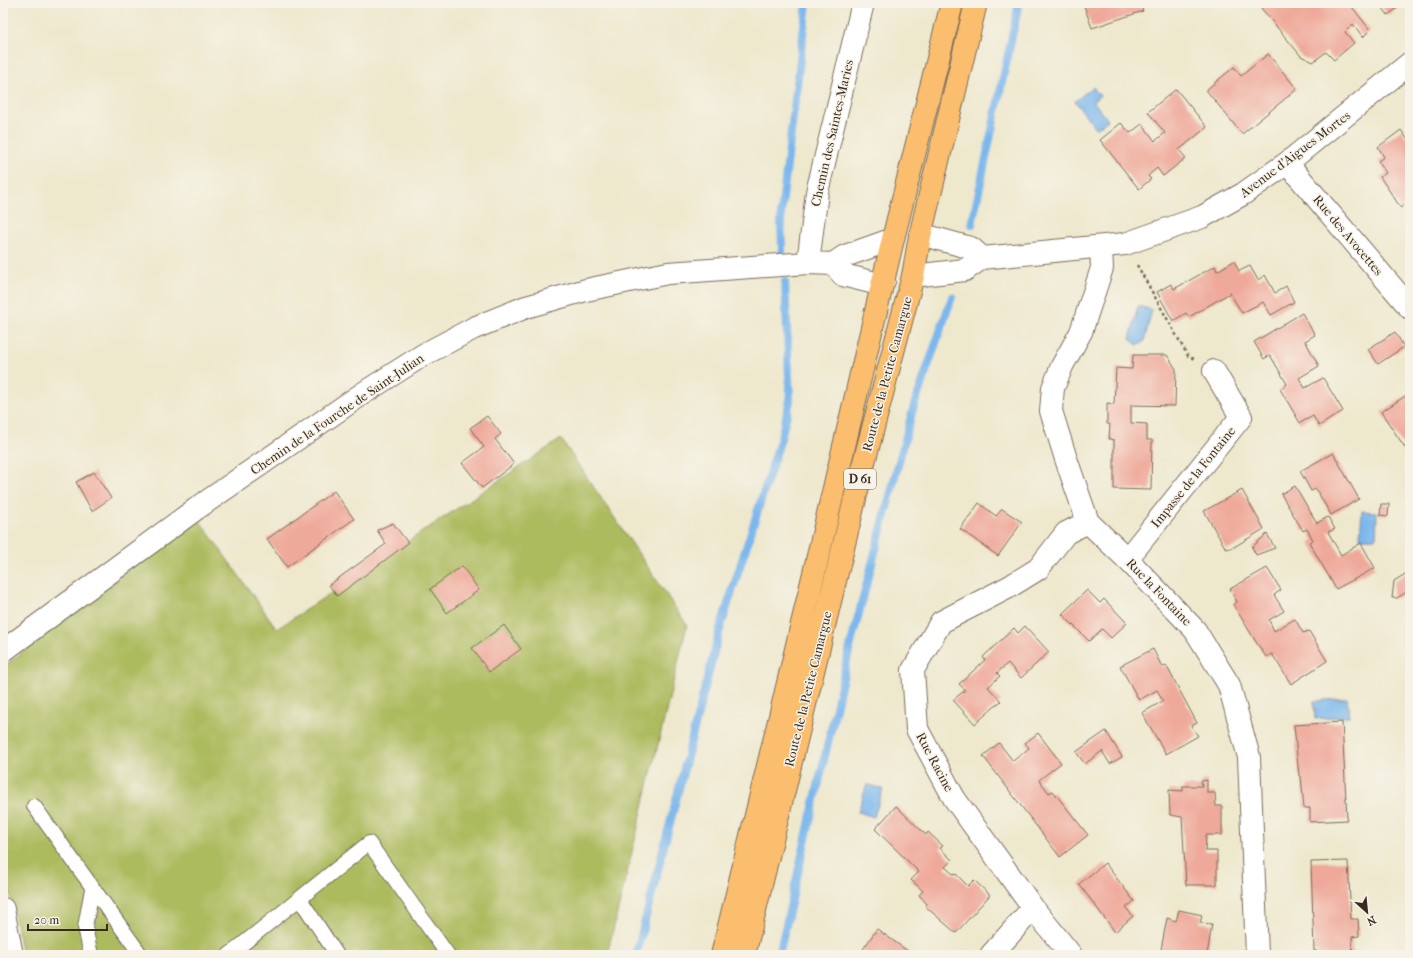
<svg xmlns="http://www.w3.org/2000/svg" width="1413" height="958" font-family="'IM FELL French Canon',serif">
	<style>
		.green { fill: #adbb5e; stroke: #74723e }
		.water { fill: #7bb7ed; stroke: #5b7086 }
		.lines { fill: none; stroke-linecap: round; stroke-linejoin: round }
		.stream { stroke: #7bb7ed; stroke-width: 8 }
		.building { fill: #efa99a }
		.service-casing { stroke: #7a6c5b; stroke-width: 16 }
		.minor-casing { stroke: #7a6c5b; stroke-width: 24 }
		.primary-casing { stroke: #7a6c5b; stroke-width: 24 }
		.path { stroke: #7a6c5b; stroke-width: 2.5; stroke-dasharray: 3 3; stroke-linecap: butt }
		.service { stroke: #fff; stroke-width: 14 }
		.minor { stroke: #fff; stroke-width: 22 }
		.primary { stroke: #fbbe6e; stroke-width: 22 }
		.labels { text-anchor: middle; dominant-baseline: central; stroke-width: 3; stroke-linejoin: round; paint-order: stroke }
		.shield { fill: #f7f3e8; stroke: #73665b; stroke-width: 1 }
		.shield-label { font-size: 12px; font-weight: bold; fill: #3b2a1e }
		.street-label { font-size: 13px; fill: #3b2a1e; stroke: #f7f3e8 }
	</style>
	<rect width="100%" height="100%" fill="#f7f3e8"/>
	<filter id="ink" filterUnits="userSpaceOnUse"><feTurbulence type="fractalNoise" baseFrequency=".025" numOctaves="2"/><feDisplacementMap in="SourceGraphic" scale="8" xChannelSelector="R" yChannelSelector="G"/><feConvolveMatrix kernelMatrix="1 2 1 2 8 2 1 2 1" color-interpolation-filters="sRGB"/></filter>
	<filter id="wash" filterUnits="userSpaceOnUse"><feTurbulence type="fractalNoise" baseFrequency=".012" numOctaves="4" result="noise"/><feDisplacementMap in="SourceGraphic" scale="16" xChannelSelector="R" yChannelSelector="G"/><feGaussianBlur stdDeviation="0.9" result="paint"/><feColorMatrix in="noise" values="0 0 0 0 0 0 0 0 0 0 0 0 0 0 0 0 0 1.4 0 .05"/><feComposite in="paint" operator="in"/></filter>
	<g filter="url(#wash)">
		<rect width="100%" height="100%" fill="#eee8cd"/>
		<path class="green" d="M561 439 687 625 607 955H22L3 855V667L197 517 277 629Z"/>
		<path class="water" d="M1093 87 1100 96 1093 101 1108 120 1096 129 1075 101Z
			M1138 306 1152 310 1144 342 1142 341 1141 344 1137 345 1130 339Z
			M1362 511 1377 512 1376 538H1360Z
			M1347 698 1349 716 1315 719 1314 701Z
			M867 784 883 789 874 817 858 812Z"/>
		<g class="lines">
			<path class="stream" d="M972 224 1019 3
				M782 252 781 213 807 3
				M636 955 720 629 781 438 790 401 785 282
				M779 955 850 647 913 409 952 297"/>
		</g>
		<g id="blocks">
			<path class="building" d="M1083 3H1140L1143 11 1092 28Z
				M1267 3H1280L1283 6 1287 3H1349L1370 30 1363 37 1353 24 1345 32 1354 43 1334 60 1326 52 1313 62 1301 56 1261 8Z
				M1379 3H1404L1388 15Z
				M1268 54 1297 89 1242 134 1206 90 1234 67 1241 76Z
				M1176 89 1207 127 1179 150 1186 158 1163 176 1157 168 1148 176 1151 179 1139 189 1100 140 1121 123 1130 133 1142 124 1155 141 1165 133 1148 112Z
				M1401 130 1410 143V207L1407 202 1401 208 1380 177 1386 173 1378 161 1384 157 1378 147Z
				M1234 261 1239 271 1250 266 1258 280 1265 275 1275 293 1286 286 1294 302 1271 315 1263 302 1242 313 1230 293 1189 317 1186 313 1173 321 1157 292 1171 284 1174 289 1215 266 1217 271Z
				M1302 313 1315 335 1305 341 1319 366 1299 378 1305 388 1323 378 1343 411 1319 426 1313 416 1300 423 1280 389 1287 384 1270 355 1264 359 1254 342Z
				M1395 332 1404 347 1378 364 1368 349Z
				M1133 355H1167L1176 369 1175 406 1131 405V423L1147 424V440H1152L1151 490 1114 489V440L1109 439 1110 424H1107V403L1114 404 1116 368 1132 369Z
				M1410 393V455L1381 412Z
				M487 416 501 434 495 439 514 464 482 488 462 463 484 447 470 428Z
				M1333 453 1359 499 1331 515 1316 489 1311 491 1300 471Z
				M94 472 111 498 92 511 76 482Z
				M1295 486 1317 523 1328 517 1335 529 1328 532 1341 555 1361 543 1375 568 1336 589 1309 542 1313 540 1307 529 1303 531 1281 494Z
				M1242 490 1264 529 1234 547 1226 549 1204 511Z
				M334 491 354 519 287 567 267 539Z
				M979 503 996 516 1002 509 1022 522 998 556 960 529Z
				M1381 504H1389L1388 516 1380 515Z
				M393 523 408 543 337 596 329 585 386 544 377 530Z
				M1267 534 1275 548 1256 555 1252 547Z
				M462 566 479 590 447 613 430 589Z
				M1267 568 1281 590 1274 595 1284 611 1269 620 1274 631 1295 619 1303 633 1309 631 1327 661 1291 684 1272 654 1266 657 1256 642 1233 604 1237 602 1230 589Z
				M1410 571V590L1397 598H1392L1394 581Z
				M1087 590 1100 603 1104 599 1127 623 1111 638 1102 629 1089 641 1062 614Z
				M504 625 521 649 489 672 472 648Z
				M1025 626 1049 652 1021 678 1008 663 997 673 1000 676 988 687 1001 701 975 724 953 700 965 690 959 684 985 660 983 657 1014 628 1018 633Z
				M1153 649 1162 667 1166 665 1197 723 1191 726 1198 736 1166 754 1142 713 1163 701 1157 690 1139 700 1120 666Z
				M1342 722 1347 820 1310 822V808H1304L1301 776H1299L1294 725Z
				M1106 731 1122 757 1110 764 1102 751 1085 764 1076 752Z
				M1038 733 1061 763 1039 780 1049 793 1053 791 1088 835 1060 857 983 756 999 743 1013 761 1029 748 1025 743Z
				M1207 780V793H1215L1216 806H1222V835H1206L1205 851H1217V885H1186L1182 817 1170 815 1169 790 1183 791V786H1202L1201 781Z
				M896 806 926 835 928 832 943 846 940 848 952 860 945 867 953 874 955 873 968 886 974 880 990 895 956 933 926 907 927 904 919 895 923 891 911 880 919 872 875 829Z
				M1348 861 1351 919H1358L1359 936 1352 937 1353 955H1318L1317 951H1314L1311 862Z
				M1105 863 1134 901 1126 908 1133 916 1115 932 1079 884Z
				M1179 910 1202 915 1200 923 1212 924 1207 955H1160L1167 918 1176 921Z
				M877 929 909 952 907 955H859Z"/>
		</g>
	</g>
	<g filter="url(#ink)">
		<use href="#blocks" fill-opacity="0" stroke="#7a6c5b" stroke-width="1"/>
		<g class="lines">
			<defs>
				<path id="service" d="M34 806 141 955
					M300 899 337 955
					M91 955 85 927 92 889
					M229 955 369 843 448 955"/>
				<path id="minor" d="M1287 163 1410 308
					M920 236 931 237 971 248 982 258
					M1101 248 1102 268 1081 332 1062 366 1053 388 1051 411 1066 459 1088 522 1127 559 1195 630 1229 685 1249 757 1257 955
					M808 263 817 192 863 3
					M833 264 843 275 875 283 884 281
					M913 276 965 270 982 258 1125 244 1202 217 1243 194 1287 163 1410 63
					M1127 559 1241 417 1214 371
					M3 651 196 509 362 394 423 355 474 328 526 307 586 290 668 273 808 263 833 264 845 256 893 239
					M3 909 12 955
					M991 955 1033 908
					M1071 955 1033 908 954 798 917 729 913 670 941 622 1009 587 1038 569 1066 533 1088 522"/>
				<path id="primary" d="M722 955 783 704 893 239 952 3
					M744 955 862 470 913 276 920 236 976 3"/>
			</defs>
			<use href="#service" class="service-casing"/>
			<use href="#minor" class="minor-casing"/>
			<use href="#primary" class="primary-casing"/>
			<path class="path" d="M1137 265 1188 356 1194 359"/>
			<use href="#service" class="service"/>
			<use href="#minor" class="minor"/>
			<use href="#primary" class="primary"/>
		</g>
	</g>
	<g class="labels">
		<rect class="shield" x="844" y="469" width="32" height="20" rx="3"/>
		<g class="shield-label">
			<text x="860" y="479">D 61</text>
		</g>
		<g class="street-label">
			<text transform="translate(832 133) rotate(-77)">Chemin des Saintes-Maries</text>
			<text transform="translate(1295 154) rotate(-37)">Avenue d'Aigues Mortes</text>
			<text transform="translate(1348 235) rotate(50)">Rue des Avocettes</text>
			<text transform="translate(887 374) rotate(-75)">Route de la Petite Camargue</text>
			<text transform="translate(337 414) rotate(-34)">Chemin de la Fourche de Saint-Julian</text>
			<text transform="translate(1193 477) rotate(-51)">Impasse de la Fontaine</text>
			<text transform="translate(1159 592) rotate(46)">Rue la Fontaine</text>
			<text transform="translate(808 689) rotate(-76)">Route de la Petite Camargue</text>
			<text transform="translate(935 762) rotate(62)">Rue Racine</text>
		</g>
	</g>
	<rect width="1413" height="958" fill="none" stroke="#f7f3e8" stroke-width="16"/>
	<g transform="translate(1367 912) rotate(153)" stroke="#f7f3e8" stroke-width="3" paint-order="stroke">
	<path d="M0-3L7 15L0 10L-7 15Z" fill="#3b2a1e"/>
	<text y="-6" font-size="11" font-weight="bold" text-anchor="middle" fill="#3b2a1e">N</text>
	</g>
	<path d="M28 924v6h79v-6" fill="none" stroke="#3b2a1e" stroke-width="2"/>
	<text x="34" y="924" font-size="12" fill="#3b2a1e" stroke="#f7f3e8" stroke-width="3" paint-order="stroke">20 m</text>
</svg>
